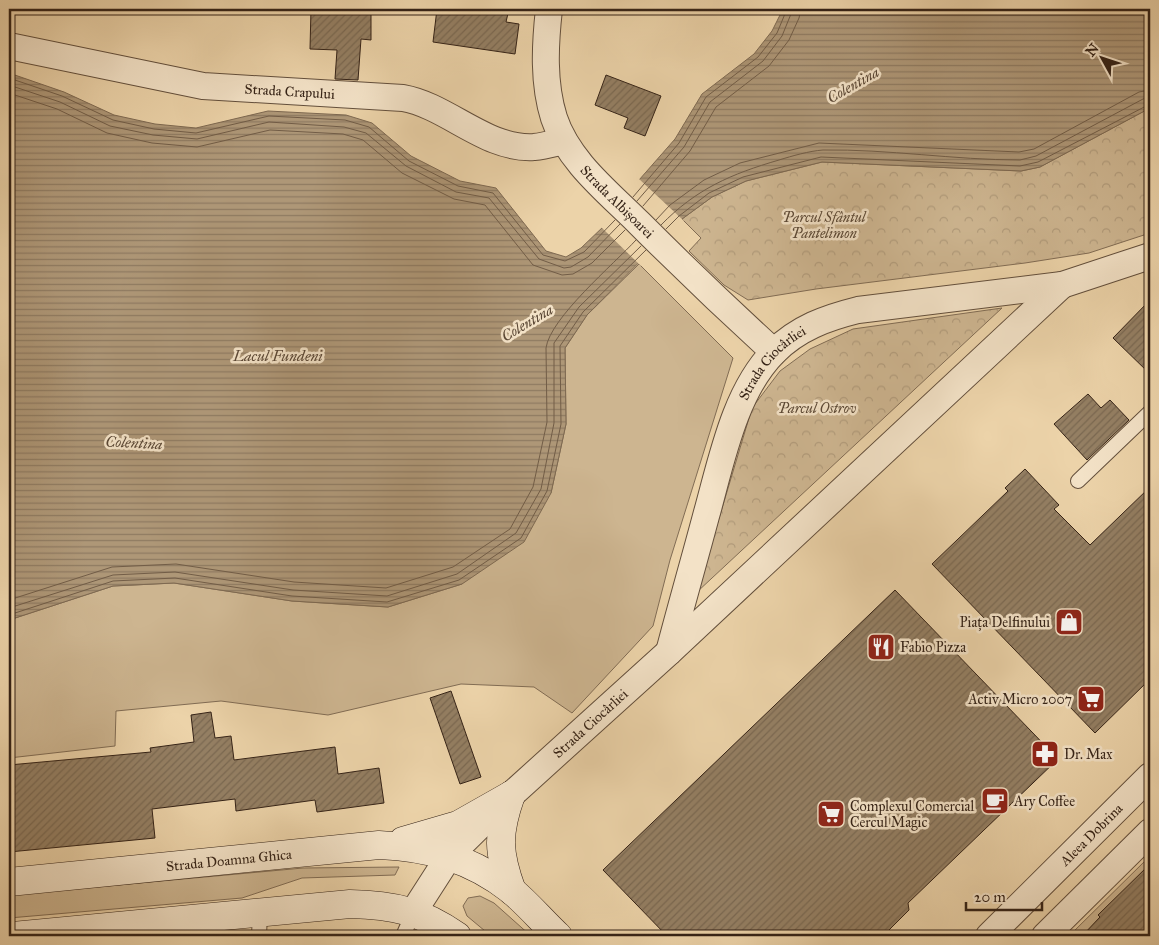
<svg xmlns="http://www.w3.org/2000/svg" width="1159" height="945" font-family="'IM FELL Great Primer',serif">
	<style>
		.grass { fill: #cdb590; stroke: #816c54 }
		.park { fill: url(#park-crowns); stroke: #816c54 }
		.water { fill: url(#water-rules); stroke: #7e6951 }
		.pier { fill: #ecd3a9 }
		.lines { fill: none; stroke-linecap: round; stroke-linejoin: round }
		.shore { stroke: #725d47; stroke-width: 1 }
		.building { fill: url(#building-hatch); stroke: #352317 }
		.lane-casing { stroke: #634f3c; stroke-width: 16 }
		.street-casing { stroke: #634f3c; stroke-width: 28 }
		.secondary-casing { stroke: #352317; stroke-width: 29 }
		.lane { stroke: #f3e2c7; stroke-width: 14 }
		.street { stroke: #f3e2c7; stroke-width: 26 }
		.secondary { stroke: #f3e2c7; stroke-width: 28 }
		.labels { text-anchor: middle; dominant-baseline: central; stroke-width: 5; stroke-linejoin: round; paint-order: stroke }
		.street-label { font-size: 14px; fill: #352317; stroke: #f3e2c7 }
		.park-label { font-size: 14px; font-style: italic; fill: #5b4835; stroke: #f3e2c7 }
		.poi-label { font-size: 14px; fill: #352317; stroke: #f3e2c7; text-anchor: start }
		.water-label { font-size: 15px; font-style: italic; fill: #594634; stroke: #f3e2c7 }
	</style>
	<defs>
		<pattern id="park-crowns" width="20" height="18" patternUnits="userSpaceOnUse" patternTransform="scale(1.25)"><rect width="20" height="18" fill="#cdb590"/><path d="M2 6a3 3 0 1 1 6 0M12 15a3 3 0 1 1 6 0" fill="none" stroke="#b19b7b"/></pattern>
		<pattern id="water-rules" width="6" height="5" patternUnits="userSpaceOnUse" patternTransform="scale(1.25)"><rect width="6" height="5" fill="#ae9777"/><path d="M0 2.5h6" fill="none" stroke="#8e7b61"/></pattern>
		<pattern id="building-hatch" width="6" height="6" patternUnits="userSpaceOnUse" patternTransform="scale(1.25)"><rect width="6" height="6" fill="#947f63"/><path d="M-1 1l2-2M0 6l6-6M5 7l2-2" fill="none" stroke="#7a6851"/></pattern>
	</defs>
	<rect width="100%" height="100%" fill="#ecd3a9"/>
	<filter id="stains"><feTurbulence type="fractalNoise" baseFrequency=".004" numOctaves="4"/><feColorMatrix values="0 0 0 0 .2 0 0 0 0 .09 0 0 0 0 .02 0 0 0 .5 -.17"/></filter>
	<radialGradient id="worn" r=".72"><stop offset=".6" stop-color="#630" stop-opacity="0"/><stop offset="1" stop-color="#630" stop-opacity=".3"/></radialGradient>
	<path class="grass" d="M639 264 733 358 670 560 653 626 572 713 534 687 461 684 328 715 221 701 116 711 115 746 9 758V620L113 586 174 583 292 601 388 607 462 584 551 493 566 424 565 348 587 315Z
		M1150 856V936H1069Z
		M399 867 395 875 302 878 242 898 9 918V895L303 868Z
		M480 896 494 903 531 936H491L467 916 463 906 468 898Z"/>
	<path class="park" d="M1150 108V233L1089 253 1025 263 816 289 748 300 724 285 689 251 701 238 682 219 712 197 746 181 822 162 1021 171 1040 167Z
		M1002 308 697 592 752 408 780 371 810 349 853 329Z"/>
	<path class="water" d="M783 9H1150V108L1040 167 1021 171 822 162 746 181 712 197 682 219 587 315 565 348 566 424 551 493 524 542 462 584 388 607 292 601 174 583 113 586 9 620V73L64 92 114 115 155 124 196 128 268 111 346 115 372 123 411 156 460 181 496 188 546 251 566 257 581 248 605 225 639 180 675 139 702 94 754 54 772 31Z"/>
	<path class="pier" d="M638 178 684 221 641 266 600 226Z"/>
	<g class="lines">
		<path class="shore" d="M9 78 62 96 113 120 154 129 196 133 269 116 345 120 369 127 409 161 458 186 493 193 543 255 565 261 584 252 615 220
			M9 85 60 102 110 126 153 135 197 139 269 122 344 127 366 133 406 166 456 192 489 198 539 259 564 268 571 267 588 257 620 224
			M9 93 57 109 107 133 152 143 197 147 270 130 343 134 363 140 402 173 454 199 485 205 533 265 562 275 573 274 592 263 625 230
			M633 197 679 143 706 97 758 57 777 33 787 9
			M637 201 684 147 710 102 763 61 782 36 793 9
			M643 206 690 151 716 107 769 66 789 40 799 18 801 9
			M656 220 670 205 704 180 740 163 819 143 1019 152 1034 149 1139 92 1150 90
			M661 225C696 189 731 174 779 160 792 156 809 151 823 150 888 149 954 160 1020 160L1036 156 1143 99 1150 97
			M666 229 679 216 709 193 743 177 821 157 1020 166 1038 162 1150 104
			M9 600 112 567 176 564 294 582 386 588 453 567 510 529 533 487 547 422 546 348C550 318 614 264 636 240
			M9 608 113 575 175 572 293 590 387 596 457 574 516 533 541 489 554 423V343L579 307 641 246
			M9 615 113 581 175 578 292 596 387 602 459 580 521 538 547 491 561 424 560 346 583 312 646 250"/>
	</g>
	<path class="building" d="M311 9H371V40L361 39 358 80 335 79 337 50 310 49Z
		M437 9H509L506 22 519 24 515 54 433 42Z
		M606 75 661 96 645 136 624 128 628 118 595 105Z
		M1150 300V374L1113 338Z
		M1088 394 1101 408 1110 400 1129 420 1087 460 1054 424Z
		M1025 469 1059 505 1054 509 1090 545 1150 487V679L1095 733 932 564 1008 491 1005 488Z
		M895 590 1058 759 908 903 909 910 883 936H667L603 870Z
		M451 691 481 777 460 784 430 698Z
		M211 712 215 738 231 736 234 760 335 747 338 774 379 768 384 803 317 812 315 800 236 811 235 799 152 809 155 838 9 852V765L151 752 150 748 194 742 191 715Z
		M1150 864V936H1082L1100 917 1098 915Z"/>
	<g class="lines">
		<defs>
			<path id="lane" d="M1078 481 1150 412
				M259 936 260 913
				M403 936 414 911"/>
			<g id="street">
				<path id="s1" d="M549 9C545 45 543 83 554 118 568 161 608 192 639 223 683 267 728 310 774 352"/>
				<path id="s2" d="M9 46 203 86 403 98C448 106 486 150 534 147 544 146 555 143 564 141"/>
				<path id="s3" d="M669 652C681 606 694 561 706 516 721 463 734 392 774 352 798 328 826 318 858 310L1062 285 1150 256"/>
				<path id="s4" d="M414 911 450 855 511 795 669 652 1062 285"/>
				<path id="s5" d="M989 936 1150 776"/>
				<path d="M1045 936 1150 832"/>
			</g>
			<g id="secondary">
				<path d="M511 795C497 834 498 853 512 891"/>
				<path d="M403 841 458 825 511 795"/>
				<path id="s6" d="M9 882 379 845C429 847 472 859 511 890 528 904 542 921 558 936"/>
				<path d="M13 936 350 904C394 905 421 911 457 936"/>
			</g>
		</defs>
		<use href="#lane" class="lane-casing"/>
		<use href="#street" class="street-casing"/>
		<use href="#secondary" class="secondary-casing"/>
		<use href="#lane" class="lane"/>
		<use href="#street" class="street"/>
		<use href="#secondary" class="secondary"/>
	</g>
	<defs>
		<symbol id="shop-square" viewBox="-11 -11 22 22"><rect x="-9" y="-9" width="18" height="18" rx="4" fill="#8f2418" stroke="#f3e2c7"/><path d="M-5-2.5h2.3a2.7 3.5 0 0 1 5.4 0H5L5.5 6h-11ZM-1.5-2.5h3a1.5 2.3 0 0 0-3 0Z" fill="#fff"/></symbol>
		<symbol id="restaurant-square" viewBox="-11 -11 22 22"><rect x="-9" y="-9" width="18" height="18" rx="4" fill="#8f2418" stroke="#f3e2c7"/><path d="M-5-6h1v4h1v-4h1v4h1v-4h1v5L-1.5 .5V6h-2V.5L-5-1ZM5-6V6H3V1.5H1.5Q1.5-4 5-6Z" fill="#fff"/></symbol>
		<symbol id="supermarket-square" viewBox="-11 -11 22 22"><rect x="-9" y="-9" width="18" height="18" rx="4" fill="#8f2418" stroke="#f3e2c7"/><path d="M-6-5.5h2.5l.6 2H6L4.5 2H-2.5L-4.4-4H-6ZM-1.5 3.2a1.3 1.3 0 1 0 .1 0ZM3 3.2a1.3 1.3 0 1 0 .1 0Z" fill="#fff"/></symbol>
		<symbol id="pharmacy-square" viewBox="-11 -11 22 22"><rect x="-9" y="-9" width="18" height="18" rx="4" fill="#8f2418" stroke="#f3e2c7"/><path d="M-2-6h4v4h4v4h-4v4h-4v-4h-4v-4h4Z" fill="#fff"/></symbol>
		<symbol id="cafe-square" viewBox="-11 -11 22 22"><rect x="-9" y="-9" width="18" height="18" rx="4" fill="#8f2418" stroke="#f3e2c7"/><path d="M-5.5-4.5H6V0H3Q3 3.5 0 3.5H-2.5Q-5.5 3.5-5.5 0ZM3-3.2v2h1.7v-2ZM-6 4.5H4V6H-6Z" fill="#fff"/></symbol>
	</defs>
	<g fill-rule="evenodd">
		<use href="#shop-square" x="1053" y="606" width="32" height="32"/>
		<use href="#restaurant-square" x="865" y="631" width="32" height="32"/>
		<use href="#supermarket-square" x="1075" y="683" width="32" height="32"/>
		<use href="#pharmacy-square" x="1029" y="738" width="32" height="32"/>
		<use href="#cafe-square" x="979" y="785" width="32" height="32"/>
		<use href="#supermarket-square" x="815" y="798" width="32" height="32"/>
	</g>
	<g class="labels">
		<g class="street-label">
			<text stroke="none"><textPath href="#s2" startOffset="285">Strada Crapului</textPath></text>
			<text stroke="none"><textPath href="#s1" startOffset="216">Strada Albișoarei</textPath></text>
			<text stroke="none"><textPath href="#s3" startOffset="311">Strada Ciocârliei</textPath></text>
			<text stroke="none"><textPath href="#s4" startOffset="259">Strada Ciocârliei</textPath></text>
			<text stroke="none"><textPath href="#s5" startOffset="144">Aleea Dobrina</textPath></text>
			<text stroke="none"><textPath href="#s6" startOffset="221">Strada Doamna Ghica</textPath></text>
		</g>
		<g class="park-label">
			<text x="824" y="217">Parcul Sfântul<tspan x="824" dy="16">Pantelimon</tspan></text>
			<text x="817" y="408">Parcul Ostrov</text>
		</g>
		<g class="poi-label">
			<text x="1050" y="622" text-anchor="end">Piața Delfinului</text>
			<text x="900" y="647">Fabio Pizza</text>
			<text x="1072" y="699" text-anchor="end">Activ Micro 2007</text>
			<text x="1064" y="754">Dr. Max</text>
			<text x="1014" y="801">Ary Coffee</text>
			<text x="850" y="806">Complexul Comercial<tspan x="850" dy="16">Cercul Magic</tspan></text>
		</g>
		<g class="water-label">
			<text transform="translate(853 85) rotate(-30)">Colentina</text>
			<text transform="translate(527 323) rotate(-31)">Colentina</text>
			<text x="278" y="356">Lacul Fundeni</text>
			<text transform="translate(134 443) rotate(3)">Colentina</text>
		</g>
	</g>
	<rect width="1159" height="945" fill="none" stroke="#ecd3a9" stroke-width="30"/>
	<rect x="10" y="10" width="1139" height="925" fill="none" stroke="#352317" stroke-width="2.5"/>
	<rect x="15" y="15" width="1129" height="915" fill="none" stroke="#352317"/>
	<g transform="translate(1102 58) rotate(310)" stroke="#f3e2c7" stroke-width="4" paint-order="stroke">
	<path d="M0-4L9 19L0 12L-9 19Z" fill="#352317"/>
	<text y="-8" font-size="14" font-weight="bold" text-anchor="middle" fill="#352317">N</text>
	</g>
	<path d="M966 902v8h76v-8" fill="none" stroke="#352317" stroke-width="2.5"/>
	<text x="974" y="902" font-size="15" fill="#352317" stroke="#f3e2c7" stroke-width="4" paint-order="stroke">20 m</text>
	<rect width="100%" height="100%" filter="url(#stains)"/>
	<rect width="100%" height="100%" fill="url(#worn)"/>
</svg>
